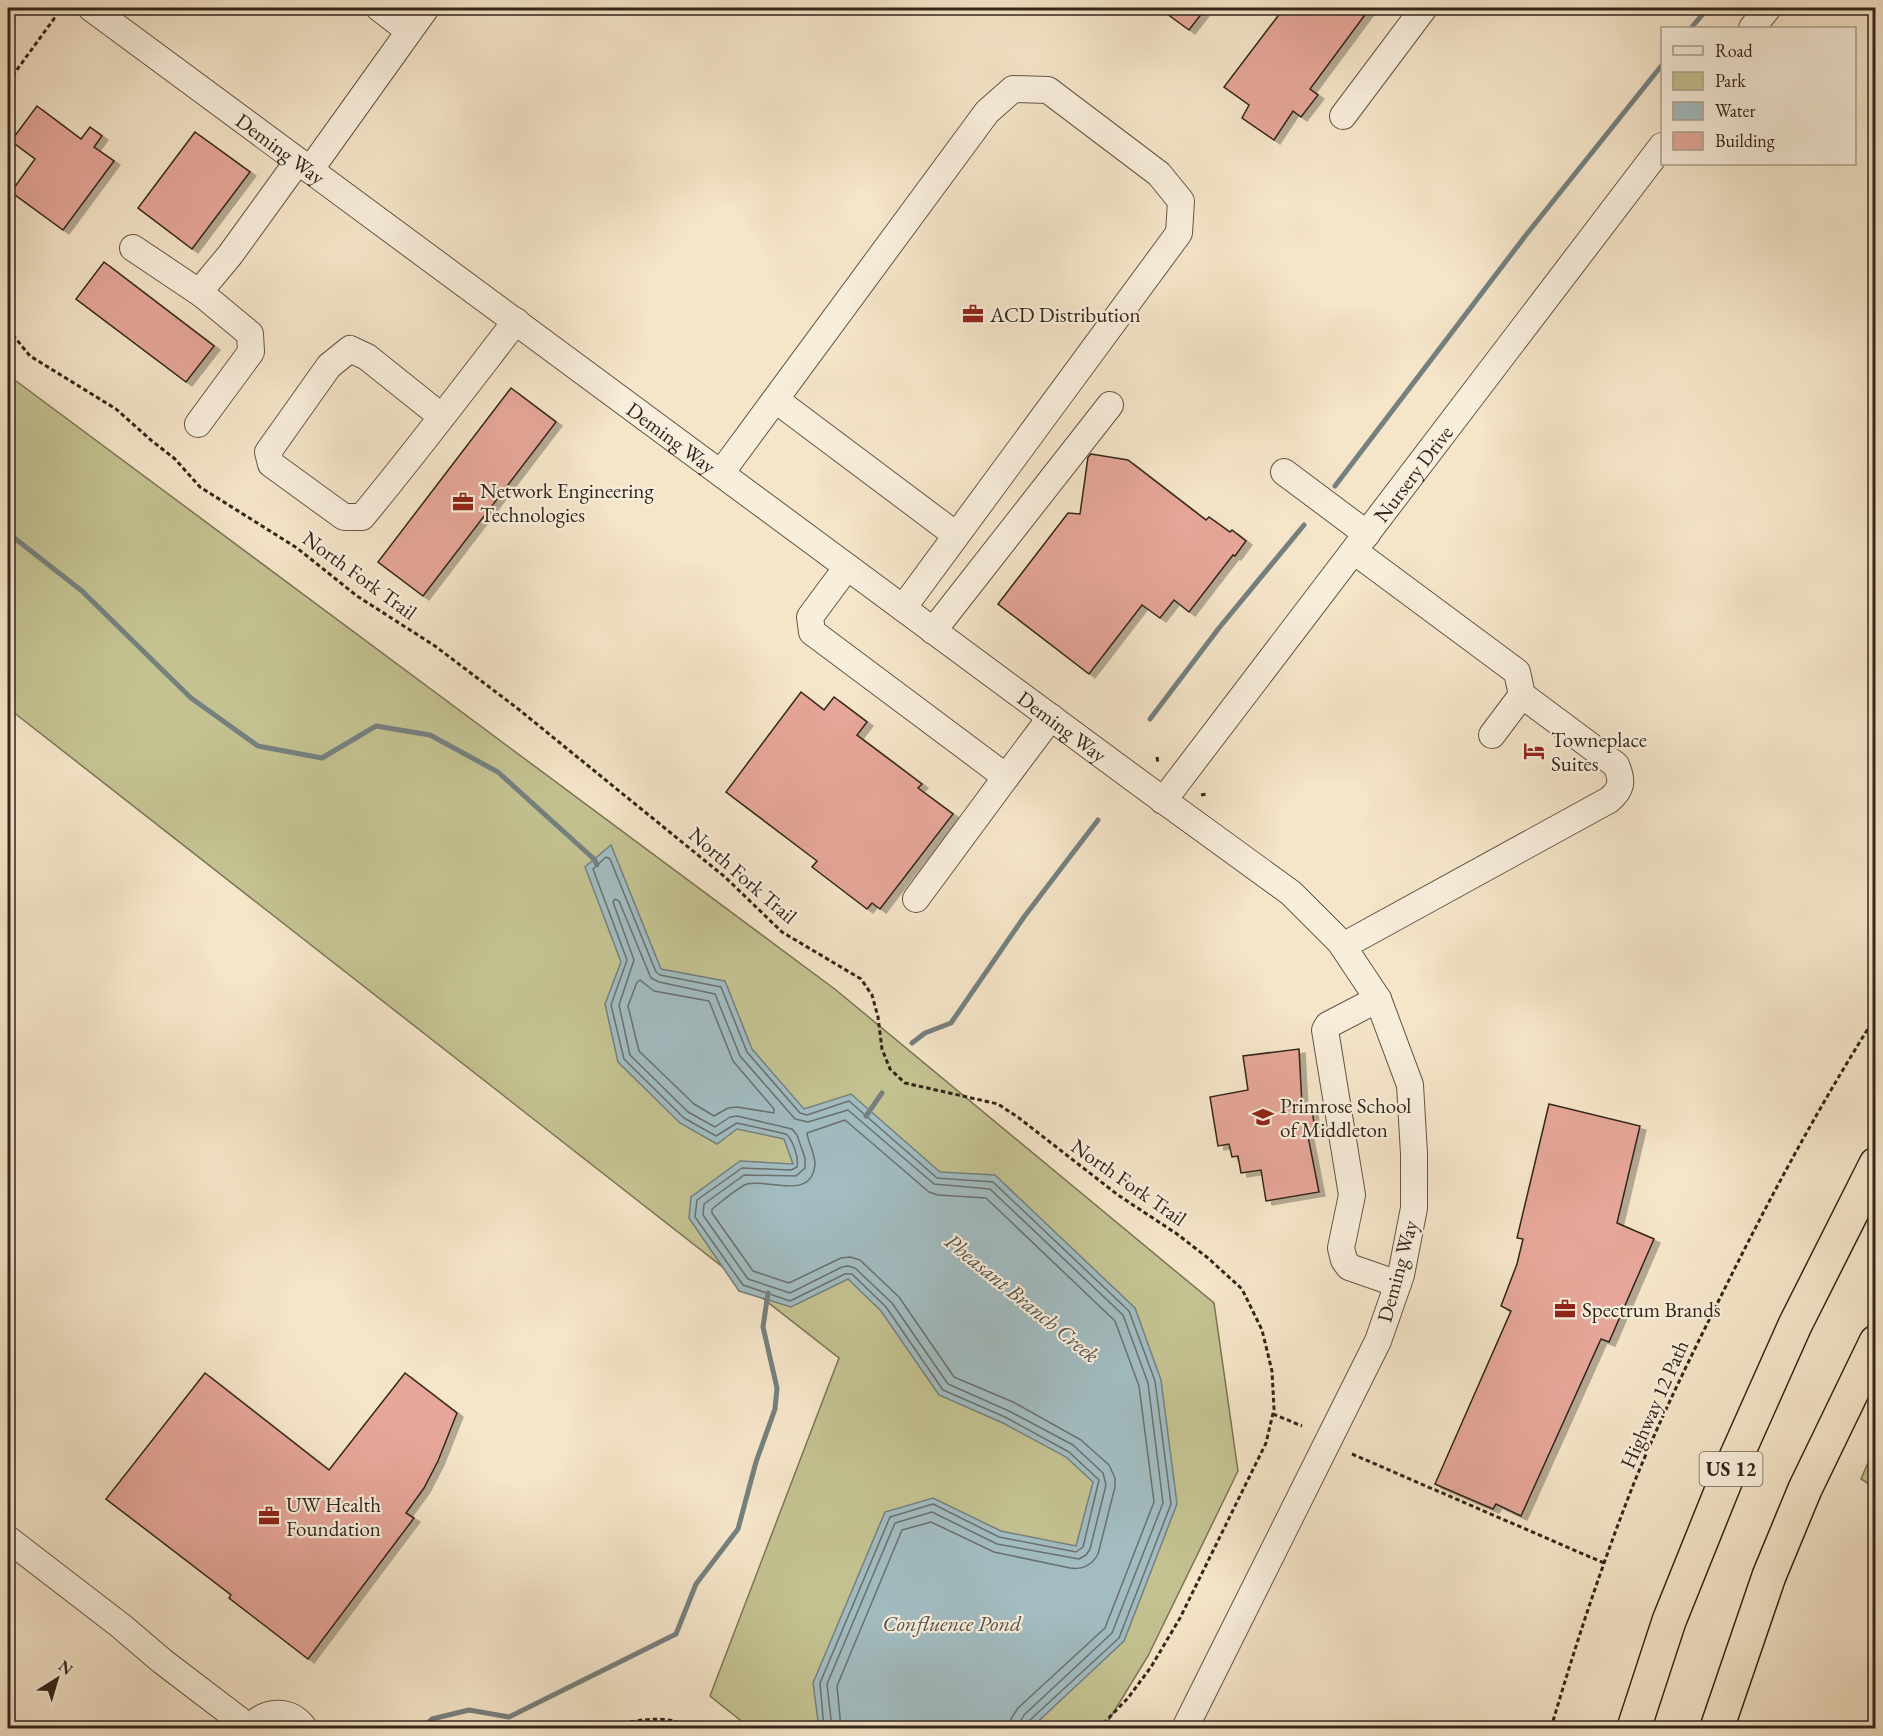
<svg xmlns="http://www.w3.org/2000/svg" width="1883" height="1736" font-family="'EB Garamond',serif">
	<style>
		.green { fill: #c4c291; stroke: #7b7456; stroke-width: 1.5 }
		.water { fill: #a2bcc1; stroke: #75807f; stroke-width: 1.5 }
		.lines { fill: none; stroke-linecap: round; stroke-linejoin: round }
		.shore { stroke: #6a706e; stroke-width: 1.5 }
		.stream { stroke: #75807f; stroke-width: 5 }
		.building { fill: #e6a699; stroke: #32251b; stroke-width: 1.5; filter: url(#shadow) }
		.minor-casing { stroke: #635546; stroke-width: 28 }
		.highway-casing { stroke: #32251b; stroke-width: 36 }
		.path { stroke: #32251b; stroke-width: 3; stroke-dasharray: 4.5 3; stroke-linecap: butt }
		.minor { stroke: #f8eedc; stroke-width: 26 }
		.highway { stroke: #f5e5c9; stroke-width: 33 }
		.labels { text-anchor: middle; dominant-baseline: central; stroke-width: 4.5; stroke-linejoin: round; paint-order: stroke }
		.shield { fill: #f8eedc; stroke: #6d6155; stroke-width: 1.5 }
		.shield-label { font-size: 20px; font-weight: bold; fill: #32251b }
		.street-label { font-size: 21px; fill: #32251b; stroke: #f8eedc }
		.poi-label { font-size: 21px; fill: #32251b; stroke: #f8eedc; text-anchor: start }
		.water-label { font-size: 22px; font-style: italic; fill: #54524d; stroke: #f8eedc }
	</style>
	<defs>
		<filter id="shadow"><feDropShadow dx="6" dy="4" stdDeviation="0" flood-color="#0004"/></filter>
	</defs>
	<rect width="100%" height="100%" fill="#f5e5c9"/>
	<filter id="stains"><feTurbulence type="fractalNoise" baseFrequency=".00333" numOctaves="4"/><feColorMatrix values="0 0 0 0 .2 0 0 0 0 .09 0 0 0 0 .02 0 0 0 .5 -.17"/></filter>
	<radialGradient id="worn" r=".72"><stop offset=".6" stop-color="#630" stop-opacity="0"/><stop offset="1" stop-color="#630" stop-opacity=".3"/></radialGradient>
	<path class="green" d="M8 375 836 990 1214 1303 1238 1471 1148 1656 1104 1728H750L710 1696 839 1358 8 708Z
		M1875 1447V1488L1861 1479Z"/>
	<path class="water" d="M611 845 661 969 725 981 752 1049 804 1109 851 1094 940 1172 995 1175 1135 1308 1161 1380 1177 1504 1124 1641 1031 1728H819L813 1683 885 1512 933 1498 1001 1531 1076 1546 1093 1482 1066 1457 1003 1423 939 1395 881 1311 848 1279 791 1307 739 1291 689 1218 691 1197 740 1161 793 1164 784 1139 737 1129 717 1144 680 1123 618 1062 605 1004 621 962 585 867Z"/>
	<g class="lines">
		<path class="shore" d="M640 980 654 991 709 1001 733 1061 774 1109V1113L737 1107 728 1108 714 1116 694 1104 639 1051 628 1006 637 982Z
			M824 1728 820 1683 890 1517 933 1504 999 1537 1076 1552 1083 1547 1099 1480 1069 1452 1005 1417 943 1390 886 1307 852 1274H845L790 1301 743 1285 695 1217 697 1200 742 1168 791 1170 797 1167C799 1158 793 1140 786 1134L737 1123 716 1136 684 1118 624 1059 611 1005 627 960 593 869 606 857 610 859 656 972 660 975 721 987 747 1052 800 1113 807 1115 849 1101 937 1178 993 1182 1129 1311 1155 1381 1171 1504 1119 1638 1030 1720 1026 1728
			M832 1728 827 1684 895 1523 932 1512 997 1544 1079 1559 1086 1555 1090 1549 1106 1485 1103 1473 1073 1445 1009 1411 948 1384 892 1303 855 1268 848 1266 842 1267 790 1293 748 1279 703 1215 704 1204 744 1175 796 1176 805 1168V1158L797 1135 792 1129 737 1116 730 1117 715 1127 688 1112 630 1055 619 1005 634 960 613 902 615 899 619 901 651 978 659 982 715 994 740 1056 795 1119 808 1122 848 1110 934 1184 990 1189 1123 1315 1148 1383 1163 1503 1112 1633 1024 1715 1020 1722 1019 1728
			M841 1728 837 1686 902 1530 931 1522 994 1552 1070 1568C1083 1570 1092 1565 1098 1554L1115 1487V1478L1109 1465 1081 1440 1013 1402 954 1377 899 1297 860 1260 850 1257 841 1258 789 1283 753 1271 712 1213V1209C720 1203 738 1187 747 1184 767 1178 812 1202 815 1164 815 1153 808 1143 807 1133L845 1120 929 1192 938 1195 986 1198 1115 1321 1139 1386 1154 1502 1105 1628 1018 1708 1011 1719 1010 1728"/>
		<path class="stream" d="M1691 28 1708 8
			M1335 486 1526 235 1662 65
			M8 533 82 591 191 698 258 746 322 758 376 726 430 735 498 772 594 859 597 865
			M1150 719 1219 628 1304 525
			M912 1043 925 1033 951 1023 1024 917 1098 820
			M866 1116 882 1093
			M422 1728 432 1719 469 1710 509 1717 676 1634 696 1584 738 1529 756 1462 775 1409 777 1388 763 1327 768 1293"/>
	</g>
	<path class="building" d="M1159 8H1206L1189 30Z
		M1284 8H1370L1310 89 1318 95 1301 117 1293 111 1274 140 1242 118 1249 105 1224 87Z
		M37 106 81 139 90 127 102 136 94 147 114 161 63 230 11 192 35 159 11 141Z
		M195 132 250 172 192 249 138 208Z
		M104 262 214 346 186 382 76 299Z
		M511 388 556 422 423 596 378 562Z
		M1091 454 1128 460 1206 520 1209 517 1230 532 1232 530 1246 541 1235 556 1233 555 1189 612 1174 600 1160 618 1142 605 1089 674 998 604 1068 513 1080 514 1088 457Z
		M801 692 824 710 834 697 867 722 857 735 922 784 918 788 953 814 880 909 872 903 867 909 812 867 817 861 726 792Z
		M1299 1049 1302 1105H1311L1315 1129 1307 1131 1319 1192 1266 1201 1261 1170 1241 1173 1238 1156 1232 1157 1229 1144 1218 1146 1210 1097 1248 1090 1243 1056Z
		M1549 1104 1640 1126 1617 1223 1654 1239 1609 1342 1601 1339 1521 1516 1496 1504 1493 1509 1435 1484 1511 1311 1501 1306 1517 1264 1523 1239 1517 1238Z
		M205 1373 329 1470 405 1373 457 1413 438 1461 424 1488 406 1513 414 1518 308 1659 229 1598 231 1595 106 1499Z"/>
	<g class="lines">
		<defs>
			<g id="minor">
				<path id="s1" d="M91 8 1141 784 1291 893 1340 942 1378 999 1410 1085 1414 1154V1208L1401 1275 1378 1341 1185 1728"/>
				<path d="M379 8 409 31"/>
				<path d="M1752 28 1768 8"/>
				<path d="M1343 116 1424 8"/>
				<path d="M310 170 426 8"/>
				<path d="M133 248 203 295"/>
				<path d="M776 400 956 535"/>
				<path d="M442 417 367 357 350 349 329 366 268 452 271 464 344 517H362C415 453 465 387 516 321"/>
				<path d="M198 424 251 352 250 334 203 295 205 285 230 255 298 161"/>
				<path d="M1284 472 1367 534"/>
				<path d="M721 473 987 112 1013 89 1048 90 1159 174 1181 201 1179 233 903 608"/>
				<path d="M847 567 810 617 812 632 1006 777 916 899"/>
				<path d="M933 631 1110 405"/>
				<path d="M1492 735 1522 695"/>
				<path d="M1006 777 1051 717"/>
				<path id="s2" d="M1163 801 1662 146"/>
				<path d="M1343 946 1609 800C1622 789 1623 781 1616 765L1522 695 1517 672 1354 551"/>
				<path d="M1378 999 1328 1025 1325 1030 1352 1195 1341 1248 1344 1260 1349 1267 1398 1284"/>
				<path d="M8 1539 121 1626 162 1661 250 1728"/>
				<path d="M250 1728C265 1710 290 1708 304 1728"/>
			</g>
			<path id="highway" d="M1634 1728 1669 1621 1725 1482 1795 1325 1876 1164
				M1717 1728 1769 1576 1805 1489 1876 1342"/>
		</defs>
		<use href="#minor" class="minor-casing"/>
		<use href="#highway" class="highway-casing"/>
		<path class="path" d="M8 82 56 16
			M8 329 30 356 116 409 152 441 175 459 200 487 297 548 357 596 435 646 517 708 725 877 782 932 861 979 872 995 878 1017 882 1049 890 1069 905 1083 998 1104 1019 1118 1118 1195 1177 1234 1208 1258 1242 1289 1262 1330 1272 1371 1274 1409 1266 1443 1180 1618 1151 1667 1128 1698 1099 1728
			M1157 757 1158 763
			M1201 795 1207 794
			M1273 1414 1302 1426
			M1352 1454 1604 1563
			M601 1728C624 1723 668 1711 688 1728
			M1551 1728C1575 1646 1602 1564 1634 1483 1660 1419 1691 1356 1722 1294 1769 1199 1819 1106 1876 1016"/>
		<use href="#minor" class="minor"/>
		<use href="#highway" class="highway"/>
	</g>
	<defs>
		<symbol id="office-bare" viewBox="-9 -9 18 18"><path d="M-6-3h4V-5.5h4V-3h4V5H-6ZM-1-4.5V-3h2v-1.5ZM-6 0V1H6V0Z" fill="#8f2418" stroke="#f8eedc" stroke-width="2.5" paint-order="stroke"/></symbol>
		<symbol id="hotel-bare" viewBox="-9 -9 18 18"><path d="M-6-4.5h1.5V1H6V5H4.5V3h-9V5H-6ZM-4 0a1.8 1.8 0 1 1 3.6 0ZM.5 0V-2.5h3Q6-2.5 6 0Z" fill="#8f2418" stroke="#f8eedc" stroke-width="2.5" paint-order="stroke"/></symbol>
		<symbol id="school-bare" viewBox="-9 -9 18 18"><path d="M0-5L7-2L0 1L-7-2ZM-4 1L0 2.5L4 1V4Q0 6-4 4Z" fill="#8f2418" stroke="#f8eedc" stroke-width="2.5" paint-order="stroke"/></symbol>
	</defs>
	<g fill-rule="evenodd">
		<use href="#office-bare" x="958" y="299" width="30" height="30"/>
		<use href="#office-bare" x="448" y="487" width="30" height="30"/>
		<use href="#hotel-bare" x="1519" y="736" width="30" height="30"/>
		<use href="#school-bare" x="1248" y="1102" width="30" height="30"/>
		<use href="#office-bare" x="1550" y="1294" width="30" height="30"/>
		<use href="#office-bare" x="254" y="1501" width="30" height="30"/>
	</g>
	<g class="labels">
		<rect class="shield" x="1699.5" y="1452" width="63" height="34" rx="4.5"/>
		<g class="shield-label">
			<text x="1731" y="1469">US 12</text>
		</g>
		<g class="street-label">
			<text stroke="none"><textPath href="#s1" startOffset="236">Deming Way</textPath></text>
			<text stroke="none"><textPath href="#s1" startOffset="722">Deming Way</textPath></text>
			<text stroke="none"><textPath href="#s2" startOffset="412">Nursery Drive</textPath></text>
			<text transform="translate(360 575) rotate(36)">North Fork Trail</text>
			<text stroke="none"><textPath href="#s1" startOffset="1208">Deming Way</textPath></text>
			<text transform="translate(743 875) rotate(41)">North Fork Trail</text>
			<text transform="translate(1129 1182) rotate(35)">North Fork Trail</text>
			<text transform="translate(1397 1271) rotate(-75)">Deming Way</text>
			<text transform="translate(1654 1404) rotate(-66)">Highway 12 Path</text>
		</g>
		<g class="poi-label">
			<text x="990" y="314">ACD Distribution</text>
			<text x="480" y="490">Network Engineering<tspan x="480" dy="24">Technologies</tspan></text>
			<text x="1551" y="739">Towneplace<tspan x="1551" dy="24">Suites</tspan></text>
			<text x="1280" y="1105">Primrose School<tspan x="1280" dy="24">of Middleton</tspan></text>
			<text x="1582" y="1309">Spectrum Brands</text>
			<text x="286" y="1504">UW Health<tspan x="286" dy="24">Foundation</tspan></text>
		</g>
		<g class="water-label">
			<text transform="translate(1022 1298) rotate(39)">Pheasant Branch Creek</text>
			<text x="952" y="1623">Confluence Pond</text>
		</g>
	</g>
	<rect width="1883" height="1736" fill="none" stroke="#f5e5c9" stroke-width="30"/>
	<rect x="9" y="9" width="1865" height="1718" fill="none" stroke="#32251b" stroke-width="3"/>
	<rect x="15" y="15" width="1853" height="1706" fill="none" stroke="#32251b" stroke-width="1.5"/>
	<rect x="1661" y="27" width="195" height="138" fill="#f8eedc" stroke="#a99e8f" stroke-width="1.5"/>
	<rect x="1673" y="46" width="30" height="9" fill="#f8eedc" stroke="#a99e8f" stroke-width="1.5"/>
	<text x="1715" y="57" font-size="18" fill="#32251b">Road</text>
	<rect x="1673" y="72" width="30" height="18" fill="#c4c291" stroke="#a99e8f" stroke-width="1.5"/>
	<text x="1715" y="87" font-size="18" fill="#32251b">Park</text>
	<rect x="1673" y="102" width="30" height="18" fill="#a2bcc1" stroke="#a99e8f" stroke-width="1.5"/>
	<text x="1715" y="117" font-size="18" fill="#32251b">Water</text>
	<rect x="1673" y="132" width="30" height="18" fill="#e6a699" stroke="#a99e8f" stroke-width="1.5"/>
	<text x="1715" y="147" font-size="18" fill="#32251b">Building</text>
	<g transform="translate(57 1679) rotate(37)" stroke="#f8eedc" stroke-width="4.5" paint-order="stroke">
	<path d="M0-4.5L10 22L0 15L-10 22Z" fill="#32251b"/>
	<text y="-9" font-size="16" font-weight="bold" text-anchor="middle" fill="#32251b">N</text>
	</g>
	<rect width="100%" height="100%" filter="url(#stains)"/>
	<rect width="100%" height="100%" fill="url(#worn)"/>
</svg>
